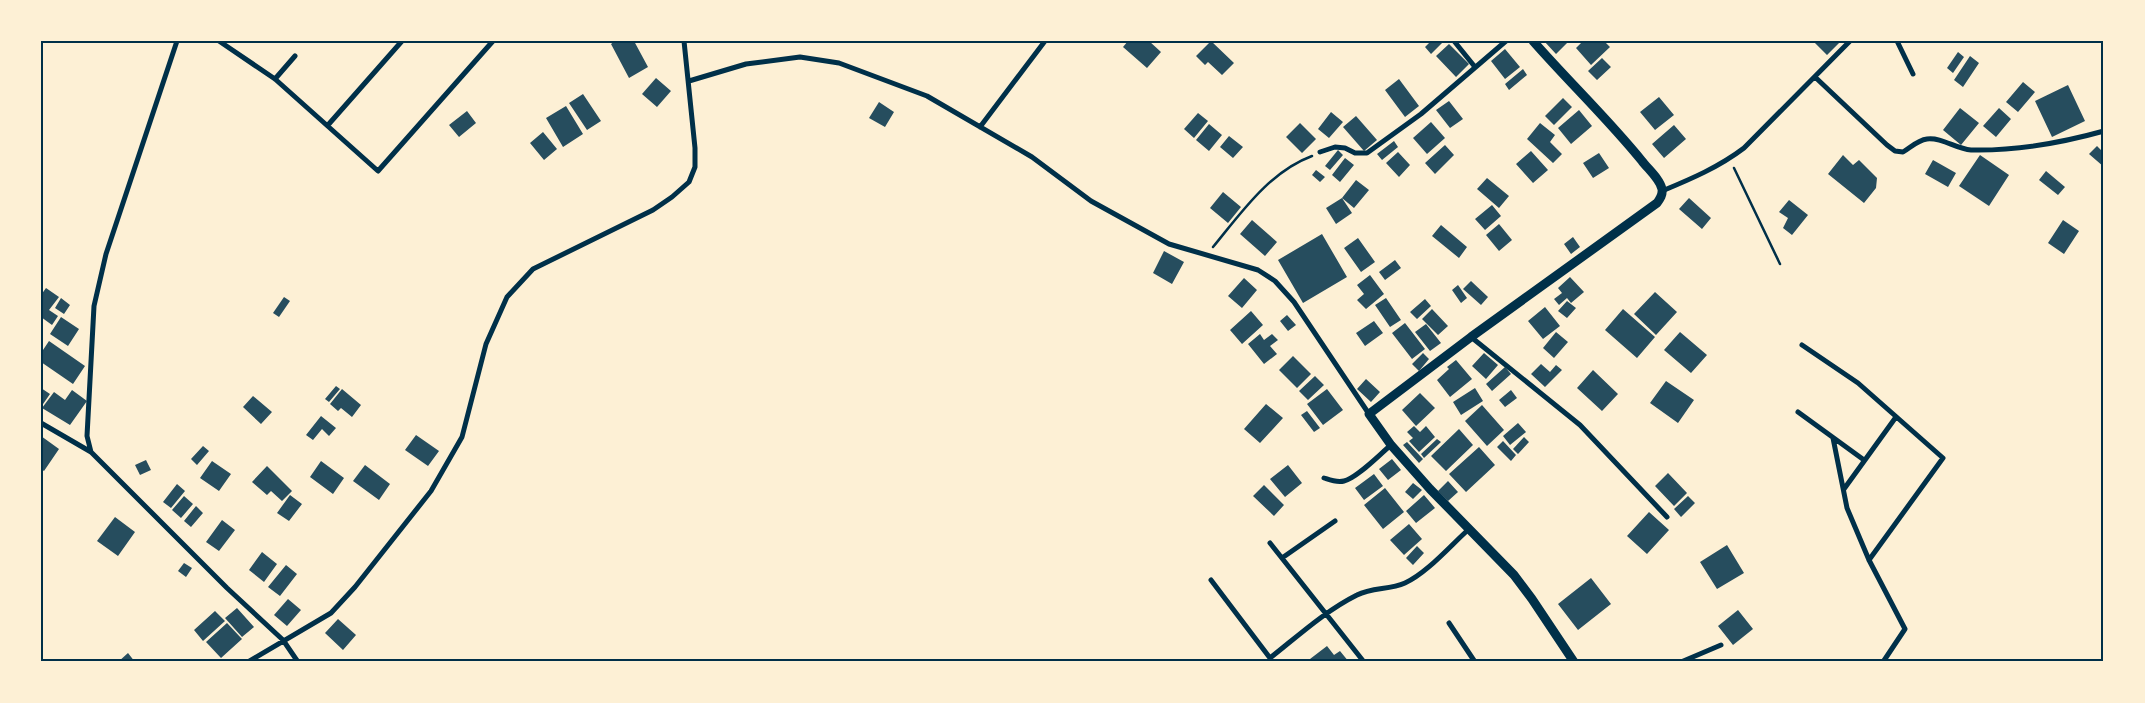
<svg xmlns="http://www.w3.org/2000/svg" width="2145" height="703" font-family="'Archivo Narrow',sans-serif">
	<style>
		.building { fill: #264d5e }
		.lines { fill: none; stroke-linecap: round; stroke-linejoin: round }
		.path { stroke: #003049; stroke-width: 2.5 }
		.minor { stroke: #003049; stroke-width: 5 }
		.tertiary { stroke: #003049; stroke-width: 9 }
		.neatline { fill: none; stroke: #003049; stroke-width: 2 }
	</style>
	<rect width="100%" height="100%" fill="#fdf0d5"/>
	<path class="building" d="M615 41H634L648 67 629 78 611 44Z
		M1128 41H1149L1161 52 1147 68 1123 47Z
		M1211 41 1234 63 1222 75 1208 62 1205 65 1196 56Z
		M1431 41H1444L1431 54 1425 47Z
		M1544 41H1569L1556 54Z
		M1583 41H1604L1610 47 1591 65 1576 48Z
		M1813 41H1841L1827 55Z
		M1449 44 1469 64 1456 77 1436 56Z
		M1505 49 1520 67 1505 79 1491 61Z
		M1958 52 1964 57 1953 73 1947 68Z
		M1970 56 1979 63 1963 87 1954 80Z
		M1602 58 1611 67 1597 80 1588 71Z
		M1523 69 1527 75 1509 90 1505 84Z
		M656 78 671 91 657 107 642 94Z
		M1399 79 1419 106 1405 117 1385 90Z
		M2023 82 2035 92 2018 112 2006 102Z
		M2068 85 2085 121 2052 137 2035 101Z
		M583 94 601 121 587 130 569 103Z
		M1659 97 1674 115 1655 130 1640 112Z
		M1563 98 1572 107 1554 125 1545 116Z
		M1449 101 1463 119 1450 128 1436 110Z
		M879 102 894 112 885 127 869 118Z
		M566 106 583 134 563 147 546 118Z
		M1960 108 1979 123 1961 145 1943 130Z
		M1999 108 2011 119 1996 137 1983 126Z
		M1579 110 1592 126 1571 144 1558 128Z
		M467 111 476 123 459 137 449 125Z
		M1331 112 1343 122 1329 138 1318 129Z
		M1198 113 1208 121 1194 138 1184 129Z
		M1356 116 1377 140 1364 151 1343 127Z
		M1431 122 1445 138 1427 154 1413 138Z
		M1300 123 1316 139 1302 153 1286 137Z
		M1540 123 1555 135 1550 142 1562 154 1553 163 1527 139Z
		M1209 124 1222 135 1209 151 1196 140Z
		M1674 125 1686 139 1664 158 1652 144Z
		M543 132 557 149 544 160 530 143Z
		M1229 136 1243 147 1233 158 1220 147Z
		M1394 141 1398 147 1382 160 1377 154Z
		M1445 145 1454 155 1435 174 1425 163Z
		M2097 146 2104 153V167L2089 154Z
		M1338 150 1343 155 1330 170 1325 166Z
		M1531 151 1548 170 1533 183 1516 164Z
		M1398 152 1410 165 1399 177 1386 163Z
		M1599 153 1609 168 1593 178 1583 163Z
		M1843 155 1853 165 1859 160 1877 178 1876 188 1864 203 1828 174Z
		M1980 155 2009 175 1989 206 1959 186Z
		M1345 158 1354 165 1340 182 1332 175Z
		M1933 160 1956 173 1948 187 1925 174Z
		M1316 170 1325 177 1320 182 1312 175Z
		M2046 171 2065 187 2058 195 2039 180Z
		M1487 178 1509 196 1499 208 1477 189Z
		M1356 180 1369 190 1354 208 1342 198 1352 213 1336 224 1326 208 1342 198Z
		M1223 192 1241 207 1228 223 1210 208Z
		M1689 198 1711 218 1702 229 1679 209Z
		M1789 200 1808 215 1792 235 1783 228 1788 218 1779 212Z
		M1492 205 1501 216 1485 230 1475 219Z
		M1252 220 1277 242 1265 256 1240 234Z
		M2063 220 2079 231 2064 254 2048 243Z
		M1499 224 1512 240 1499 251 1486 235Z
		M1441 225 1467 247 1459 258 1432 236Z
		M1322 234 1347 277 1303 303 1278 260Z
		M1573 237 1580 247 1571 254 1564 244Z
		M1358 238 1375 262 1361 272 1344 248Z
		M1164 251 1184 262 1172 284 1153 273Z
		M1395 260 1401 268 1385 280 1379 272Z
		M1370 275 1384 294 1366 309 1357 300 1364 294 1357 285Z
		M1570 277 1584 292 1571 303 1567 298 1559 305 1554 299 1562 293 1558 288Z
		M1244 278 1257 290 1242 308 1228 296Z
		M1471 281 1488 297 1481 305 1463 289Z
		M1458 285 1467 298 1461 303 1452 290Z
		M46 288 59 297 49 310 58 316 52 325 41 317V295Z
		M1655 292 1677 312 1656 335 1634 314Z
		M284 297 290 301 279 317 273 313Z
		M61 298 70 305 64 314 55 308Z
		M1386 298 1401 320 1390 327 1375 305Z
		M1425 299 1431 306 1417 319 1410 312Z
		M1567 301 1576 308 1567 318 1558 311Z
		M1545 307 1560 326 1543 339 1528 321Z
		M1432 309 1448 326 1438 335 1422 319Z
		M1623 309 1655 337 1637 358 1605 330Z
		M1251 311 1263 325 1242 344 1230 330Z
		M1287 315 1296 325 1288 331 1280 321Z
		M61 317 79 329 68 346 50 334Z
		M1374 321 1383 333 1365 346 1356 333Z
		M1405 323 1425 349 1412 359 1392 333Z
		M1426 324 1441 343 1430 351 1415 332Z
		M1556 332 1568 342 1554 358 1543 348Z
		M1680 332 1707 355 1691 373 1664 350Z
		M1260 334 1264 340 1272 334 1278 340 1270 346 1277 354 1264 364 1248 344Z
		M49 341 85 366 73 384 41 362V353Z
		M1423 353 1429 359 1419 371 1412 364Z
		M1484 353 1498 365 1486 379 1472 366Z
		M1293 356 1311 374 1297 388 1279 370Z
		M1456 360 1472 379 1450 397 1437 380 1449 369 1447 367Z
		M1541 364 1550 372 1556 365 1562 370 1545 387 1531 374Z
		M1505 367 1511 374 1492 391 1486 384Z
		M1593 370 1618 394 1602 411 1577 388Z
		M1315 376 1324 385 1308 400 1299 391Z
		M1366 379 1380 392 1371 402 1357 389Z
		M1666 381 1694 400 1678 423 1650 403Z
		M336 386 340 389 329 402 325 399Z
		M41 388 50 394 41 407Z
		M1475 388 1483 401 1461 415 1453 402Z
		M342 389 361 405 352 417 341 408 338 411 330 404Z
		M1327 389 1343 410 1323 425 1307 404Z
		M72 390 87 401 70 425 42 408 54 392 65 400Z
		M1511 390 1517 398 1505 407 1499 400Z
		M1420 393 1435 408 1416 426 1402 410Z
		M253 396 272 412 261 424 243 407Z
		M1266 404 1283 418 1260 443 1244 429Z
		M1482 405 1504 430 1487 446 1465 421Z
		M1307 411 1320 428 1314 432 1301 415Z
		M321 416 336 428 329 436 322 429 313 440 306 435Z
		M1518 423 1526 432 1510 445 1503 436Z
		M1414 426 1420 432 1426 426 1435 437 1419 452 1409 441 1413 438 1407 432Z
		M1459 429 1473 445 1446 471 1431 456Z
		M416 435 439 451 428 466 405 450Z
		M41 436 59 449 44 471 41 469Z
		M1524 437 1529 442 1518 454 1513 449Z
		M1437 439 1441 442 1424 458 1421 454Z
		M1503 441 1516 455 1511 461 1497 447Z
		M1407 442 1423 459 1419 463 1403 445Z
		M203 446 209 451 197 465 191 459Z
		M1479 447 1495 465 1466 492 1449 474Z
		M1392 459 1401 470 1388 480 1379 469Z
		M146 460 151 470 140 475 135 465Z
		M212 461 231 474 219 491 200 478Z
		M321 461 344 478 333 494 310 477Z
		M365 465 390 484 379 500 353 481Z
		M1288 465 1302 483 1285 497 1270 479Z
		M267 466 292 491 282 501 271 491 267 495 252 482Z
		M1668 473 1687 493 1674 506 1655 486Z
		M1374 474 1383 486 1364 500 1355 488Z
		M1448 481 1458 492 1448 501 1438 491Z
		M1413 483 1422 490 1413 499 1405 492Z
		M177 484 185 491 171 508 163 502Z
		M1264 485 1284 505 1274 516 1253 496Z
		M1385 488 1404 512 1383 529 1364 505Z
		M290 495 302 504 289 521 277 513Z
		M1424 495 1435 508 1416 523 1406 511Z
		M184 496 193 504 181 518 172 510Z
		M1688 496 1695 503 1681 517 1674 509Z
		M196 506 203 513 191 527 184 521Z
		M1649 512 1669 530 1647 554 1627 536Z
		M115 517 135 532 118 556 97 541Z
		M222 520 235 530 219 551 206 542Z
		M1409 524 1422 539 1404 555 1390 540Z
		M1727 545 1744 573 1717 589 1700 562Z
		M1417 546 1424 553 1413 565 1406 558Z
		M262 552 277 564 264 582 249 570Z
		M184 563 192 568 186 577 178 571Z
		M286 565 297 574 280 596 268 587Z
		M1591 578 1611 604 1578 630 1558 604Z
		M288 599 301 610 287 626 274 615Z
		M237 608 254 627 242 637 225 618Z
		M1738 610 1753 629 1733 645 1718 626Z
		M215 611 225 621 203 641 194 630Z
		M338 619 356 635 343 650 325 633Z
		M227 623 242 639 221 658 206 642Z
		M1327 646 1334 655 1340 651 1349 662H1312L1310 659Z
		M128 653 135 662H118Z"/>
	<g class="lines">
		<path class="path" d="M1734 168 1780 264
			M1213 247C1241 213 1269 172 1312 156"/>
		<path class="minor" d="M177 41 106 254 94 306 87 436 91 452 227 588 283 640 298 662
			M219 41 275 79 378 171 493 41
			M1454 41 1475 67
			M1897 41 1913 74
			M1815 77 1887 145 1895 151 1903 152C1911 147 1918 140 1927 139 1942 137 1956 149 1971 150 2016 151 2061 143 2104 131
			M275 79 295 56
			M689 81 746 64 800 57 839 63 927 96 1032 157 1091 201 1169 244 1258 270 1275 281 1294 302 1369 414
			M328 125 402 41
			M980 127 1045 41
			M1320 152 1335 147 1345 148 1355 153H1367L1421 114 1506 41
			M1662 191C1691 179 1719 167 1744 148L1850 41
			M1471 337 1580 425 1667 517
			M1802 345 1858 383 1943 458 1869 560
			M1798 412 1864 460
			M41 423 91 452
			M1833 438 1847 508 1869 560 1905 629 1883 662
			M1324 478C1330 480 1337 483 1344 481 1357 478 1379 455 1391 445
			M1844 489 1896 417
			M1270 543 1364 662
			M1282 558 1335 521
			M1211 580 1273 662
			M1449 623 1475 662
			M1270 658C1298 636 1325 611 1357 595 1372 587 1389 590 1405 583 1427 573 1450 546 1469 529
			M248 662 331 613 355 587 431 491 462 437 486 344 507 297 533 269 653 210 672 197 689 182 695 167V148L684 41
			M1681 662 1721 645"/>
		<path class="tertiary" d="M1533 41C1569 82 1608 119 1642 161 1648 169 1660 179 1662 189 1663 195 1660 199 1657 203L1471 337 1369 414 1391 445 1430 489 1514 575 1532 599 1574 662"/>
	</g>
	<rect width="2145" height="703" fill="none" stroke="#fdf0d5" stroke-width="85"/>
	<rect x="42" y="42" width="2060" height="618" class="neatline"/>
</svg>
